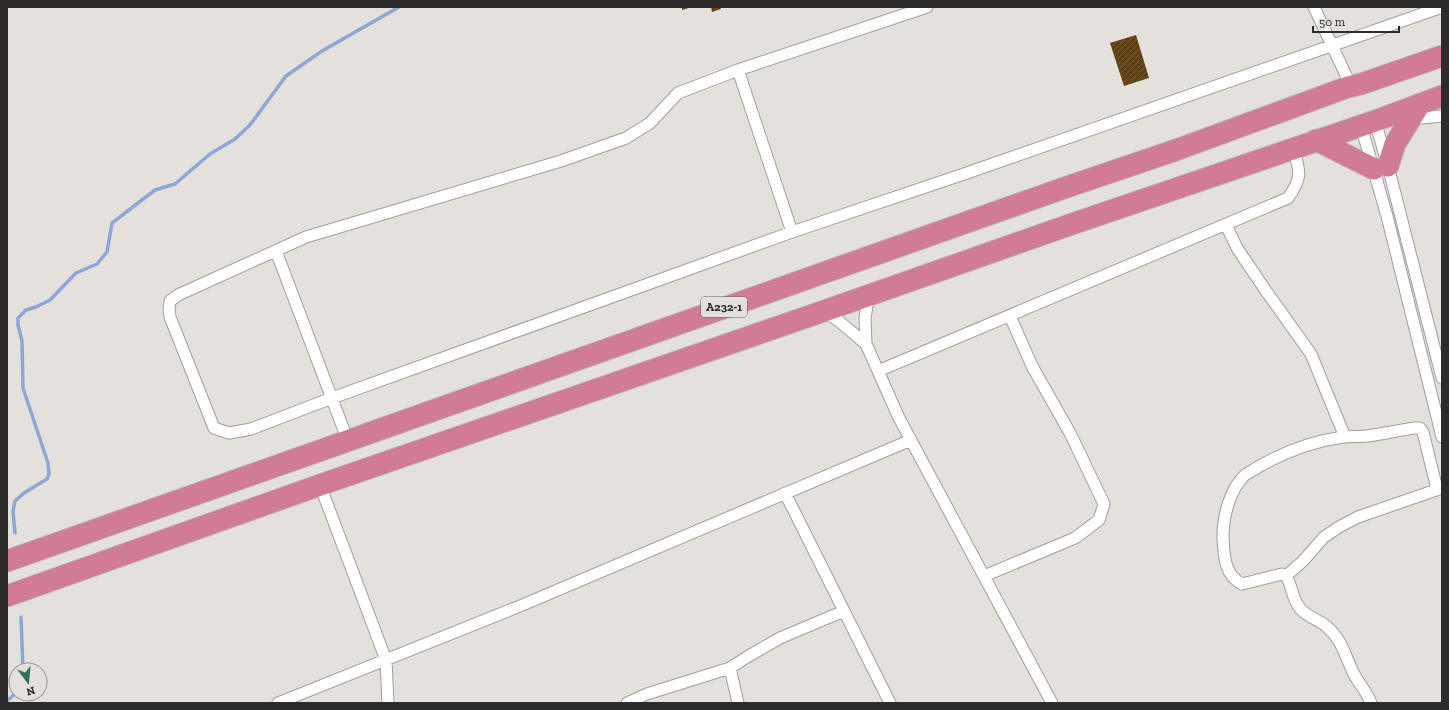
<svg xmlns="http://www.w3.org/2000/svg" width="1449" height="710" font-family="'Zilla Slab',serif">
	<style>
		.lines { fill: none; stroke-linecap: round; stroke-linejoin: round }
		.stream { stroke: #8da8d6; stroke-width: 3.5 }
		.building { fill: url(#building-hatch) }
		.street-casing { stroke: #a19e9a; stroke-width: 13 }
		.highway-casing { stroke: #bcbbbb; stroke-width: 23 }
		.street { stroke: #fff; stroke-width: 11 }
		.highway { stroke: #d07c92; stroke-width: 21 }
		.labels { text-anchor: middle; dominant-baseline: central; stroke-width: 4; stroke-linejoin: round; paint-order: stroke }
		.shield { fill: #e4e0dc; stroke: #64625f; stroke-width: 1 }
		.shield-label { font-size: 12px; font-weight: bold; fill: #2d2c2a }
	</style>
	<defs>
		<pattern id="building-hatch" width="6" height="6" patternUnits="userSpaceOnUse"><rect width="6" height="6" fill="#603f14"/><path d="M-1 1l2-2M0 6l6-6M5 7l2-2" fill="none" stroke="#735936"/></pattern>
	</defs>
	<rect width="100%" height="100%" fill="#e4e0dc"/>
	<g class="lines">
		<path class="stream" d="M15 533 13 511 15 501 24 493 47 479 49 474 48 463 23 388 22 341 18 325V318L26 310 36 307 50 300 76 273 97 264 107 252 112 223 155 190 175 184 210 154 235 139 250 125 286 76 322 51 399 7
			M21 617 23 670
			M7 701 16 693"/>
	</g>
	<path class="building" d="M682 7H692L682 10Z
		M711 7H720L721 9 712 12Z
		M1136 35 1149 78 1124 86 1110 43Z"/>
	<g class="lines">
		<defs>
			<path id="street" d="M927 7 738 70 678 93 650 123 626 138 561 161 306 237 178 295 170 301 169 309 170 317 214 428 229 433 251 429 332 398 792 232 964 174 1442 7
				M1314 7 1351 86
				M738 70 792 232
				M1411 119 1442 116
				M1375 121 1388 166 1442 378
				M1361 126 1387 216 1442 437
				M1226 225 1237 248 1266 291 1311 354 1345 437
				M276 251 348 441
				M872 295 867 305 865 319 866 344 899 418 1052 703
				M824 311 840 322 866 344
				M878 371 1288 198C1303 177 1300 171 1293 148
				M320 485 386 660 388 703
				M785 493 890 703
				M984 576 1075 538 1099 520 1104 504 1070 433 1032 366 1010 316
				M1286 576 1303 561 1324 537 1339 527 1358 517 1442 488
				M730 668 738 703
				M278 703 520 606 911 440
				M627 703 647 694 730 668 747 657 780 638 844 611
				M1371 703C1367 692 1359 684 1354 674 1345 657 1343 640 1326 626 1318 619 1306 617 1299 607 1292 598 1292 585 1286 576L1282 574 1242 584C1224 575 1224 555 1223 537 1223 516 1230 489 1245 475 1249 472 1254 470 1258 467 1284 452 1314 441 1343 437 1351 436 1359 437 1367 436 1383 434 1399 430 1415 428H1420L1423 432 1437 489"/>
			<path id="highway" d="M1316 140 1374 169
				M1388 166 1395 144 1420 104
				M7 561 1064 188 1176 150 1348 87 1361 84 1442 56
				M7 596 320 485 824 311 1075 223 1375 121 1442 96"/>
		</defs>
		<use href="#street" class="street-casing"/>
		<use href="#highway" class="highway-casing"/>
		<use href="#street" class="street"/>
		<use href="#highway" class="highway"/>
	</g>
	<g class="labels">
		<rect class="shield" x="701" y="297" width="46" height="20" rx="3"/>
		<g class="shield-label">
			<text x="724" y="307">A232-1</text>
		</g>
	</g>
	<rect width="1449" height="710" fill="none" stroke="#2d2c2a" stroke-width="16"/>
	<g transform="translate(28 682) rotate(164)"><circle r="19" fill="#e4e0dc" stroke="#9b9895"/>
	<path d="M0-3L7 15L0 10L-7 15Z" fill="#317160"/>
	<text y="-6" font-size="11" font-weight="bold" text-anchor="middle" fill="#2d2c2a">N</text>
	</g>
	<path d="M1313 26v6h86v-6" fill="none" stroke="#2d2c2a" stroke-width="2"/>
	<text x="1319" y="26" font-size="12" fill="#2d2c2a" stroke="#e4e0dc" stroke-width="3" paint-order="stroke">50 m</text>
</svg>
